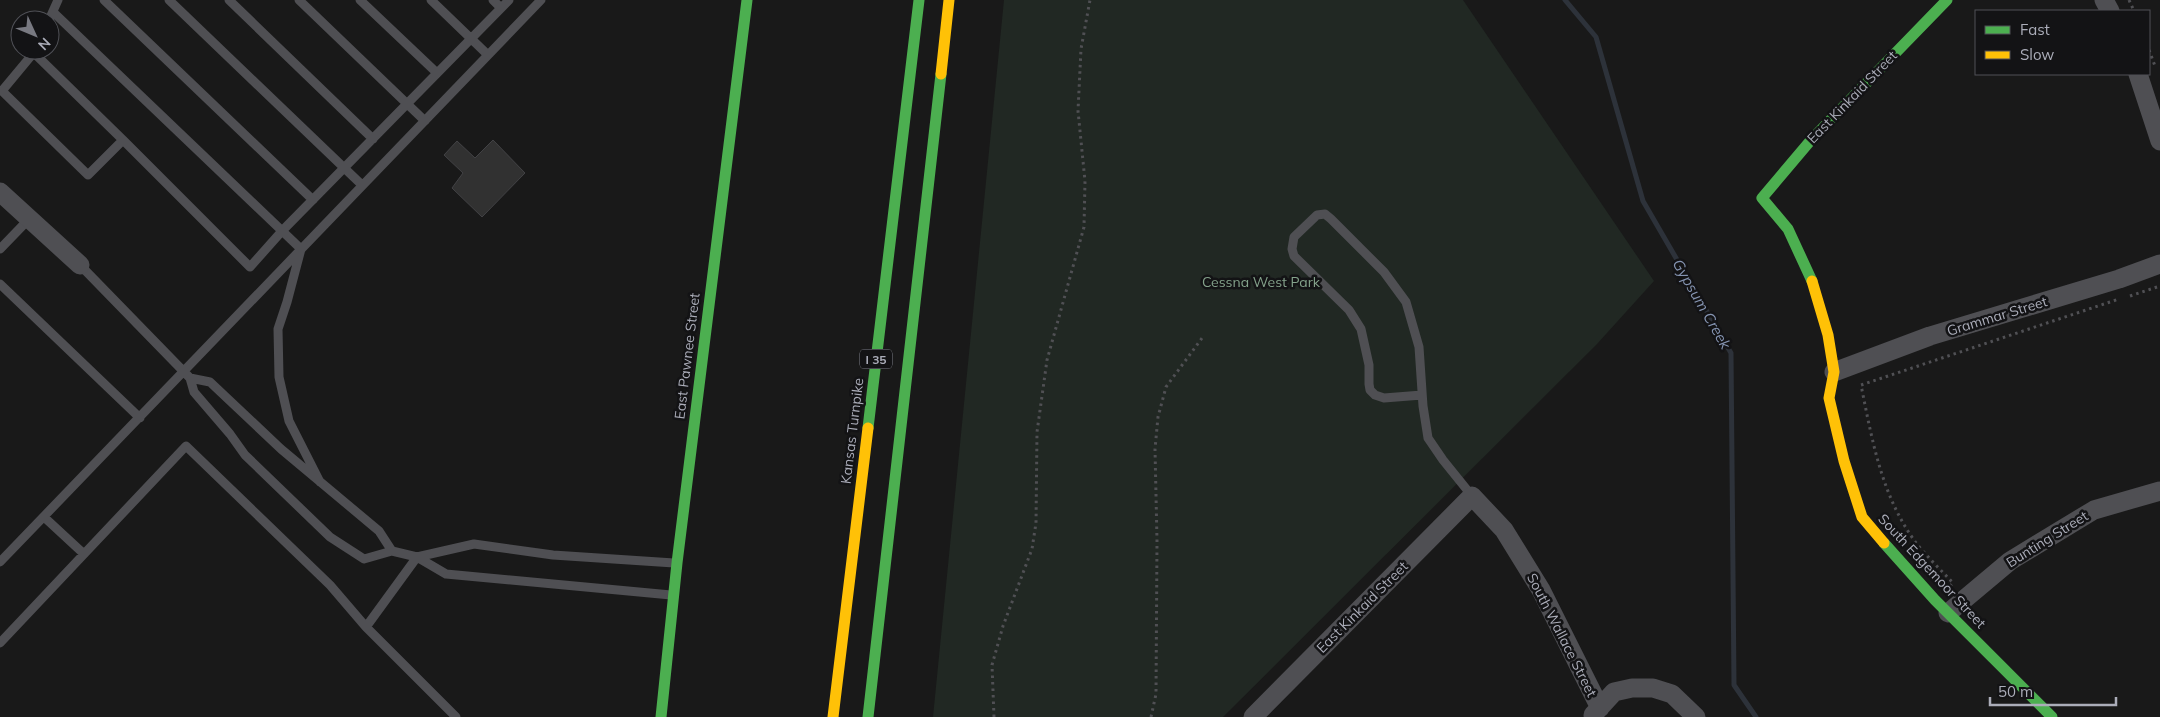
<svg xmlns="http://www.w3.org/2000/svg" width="2160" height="717" font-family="Mulish,sans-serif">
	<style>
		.green { fill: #212823 }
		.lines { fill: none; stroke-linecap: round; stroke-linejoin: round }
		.stream { stroke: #2d323a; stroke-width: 5 }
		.building { fill: #313131; stroke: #424245 }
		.path { stroke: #505054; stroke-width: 3; stroke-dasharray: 2.5 4; stroke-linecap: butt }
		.lane { stroke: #4f4f53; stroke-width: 9 }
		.street { stroke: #4f4f53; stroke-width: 19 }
		.fast { stroke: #4caf50; stroke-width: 11 }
		.slow { stroke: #ffc107; stroke-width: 11 }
		.labels { text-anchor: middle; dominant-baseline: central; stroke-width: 5; stroke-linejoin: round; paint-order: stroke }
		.shield { fill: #131315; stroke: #7d7f88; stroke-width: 1 }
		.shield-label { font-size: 12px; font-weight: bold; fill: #abadb9 }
		.street-label { font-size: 14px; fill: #abadb9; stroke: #131315 }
		.park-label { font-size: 14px; fill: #84a28b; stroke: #131315 }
		.water-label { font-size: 15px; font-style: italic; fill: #8594b1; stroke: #131315 }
	</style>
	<rect width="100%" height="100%" fill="#191919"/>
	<path class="green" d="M1004 0H1463L1654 281 1597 344 1223 717H933Z"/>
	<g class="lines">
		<path class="stream" d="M1565 0 1596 37 1643 201 1731 353 1734 685 1756 717"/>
	</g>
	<path class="building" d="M493 140 525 173 482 217 452 188 463 173 444 155 457 141 475 158Z"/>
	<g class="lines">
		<path class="path" d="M2129 0 2134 11
			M2149 50 2155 66
			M2130 296 2160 286
			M1950 586 1953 583C1940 569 1925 555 1914 540 1881 494 1872 439 1861 385L2119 299
			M994 717 992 665 1003 626 1032 549 1036 523 1037 432 1047 360 1084 227 1085 181 1078 111 1081 49 1090 0
			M1151 717 1156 694 1157 541 1155 449 1158 417 1166 387 1202 338"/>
		<path class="lane" d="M104 0 313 200
			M169 0 362 185
			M229 0 373 139
			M299 0 425 121
			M360 0 437 73
			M431 0 488 55
			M493 0 501 8
			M53 12 301 249 287 302 278 329 279 377 289 421 320 482
			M49 20 58 0
			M36 50 2 91 88 175 123 140 250 267 282 231 509 0
			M35 54 123 140
			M0 249 29 219
			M80 265 190 378 194 392 230 434 245 455 330 537 364 559 392 551 417 557 446 574 671 595
			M0 284 140 418
			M190 378 210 382 281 449 379 531 392 551
			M1422 395 1384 398 1375 395 1370 390 1369 384V365L1361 329 1349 310 1294 256 1292 249 1294 237 1317 215 1325 214 1331 219 1384 272 1406 302 1419 347 1423 406 1428 438 1443 460 1472 496
			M44 517 84 554
			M0 562 541 0
			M366 627 456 717
			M0 643 186 446 330 585 366 627 417 557 474 544 553 555 674 563"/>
		<path class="street" d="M2104 0 2110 11
			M2138 74 2160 141
			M0 192 80 265
			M1834 372 1930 336 2119 279 2160 264
			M1948 613 2010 561 2094 510 2160 491
			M1593 715 1614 692 1632 688H1653L1672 694 1696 717
			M1253 717 1472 496 1504 530 1541 590 1600 708"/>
		<path class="fast" d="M1812 281 1788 229 1762 198 1811 140 1947 0
			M868 428 919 0
			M1884 543 1935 600 2052 717
			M661 717 677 563 747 0
			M868 717 941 74"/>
		<path class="slow" d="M941 74 949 0
			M1812 281 1828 335 1834 372 1829 398 1844 461 1862 517 1884 543
			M833 717 868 428"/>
	</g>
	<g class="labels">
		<rect class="shield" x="860" y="349.5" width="32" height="19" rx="4"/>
		<g class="shield-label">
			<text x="876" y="359">I 35</text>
		</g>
		<g class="street-label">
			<text transform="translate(1852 97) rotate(-46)">East Kinkaid Street</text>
			<text transform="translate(1997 316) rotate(-17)">Grammar Street</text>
			<text transform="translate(687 356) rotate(-83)">East Pawnee Street</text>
			<text transform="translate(852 431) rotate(-83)">Kansas Turnpike</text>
			<text transform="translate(2047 539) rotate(-32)">Bunting Street</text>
			<text transform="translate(1932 571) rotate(47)">South Edgemoor Street</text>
			<text transform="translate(1362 607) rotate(-45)">East Kinkaid Street</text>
			<text transform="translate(1562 635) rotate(63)">South Wallace Street</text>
		</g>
		<g class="park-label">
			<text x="1261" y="282">Cessna West Park</text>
		</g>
		<g class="water-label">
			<text transform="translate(1702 304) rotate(60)">Gypsum Creek</text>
		</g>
	</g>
	<rect x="1975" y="10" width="175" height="65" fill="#131315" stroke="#505157"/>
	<rect x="1985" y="26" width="25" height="8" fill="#4caf50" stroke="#505157"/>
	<text x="2020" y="35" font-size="15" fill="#abadb9">Fast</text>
	<rect x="1985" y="51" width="25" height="8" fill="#ffc107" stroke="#505157"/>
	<text x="2020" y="60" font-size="15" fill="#abadb9">Slow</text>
	<g transform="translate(35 35) rotate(134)"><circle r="24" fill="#131315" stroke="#505157"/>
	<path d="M0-4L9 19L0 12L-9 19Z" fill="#787981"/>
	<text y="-8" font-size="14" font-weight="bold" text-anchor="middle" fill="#abadb9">N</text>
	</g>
	<path d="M1990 697v8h126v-8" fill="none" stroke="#abadb9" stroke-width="2.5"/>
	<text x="1998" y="697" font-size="15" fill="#abadb9" stroke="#131315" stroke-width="4" paint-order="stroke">50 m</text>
</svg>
